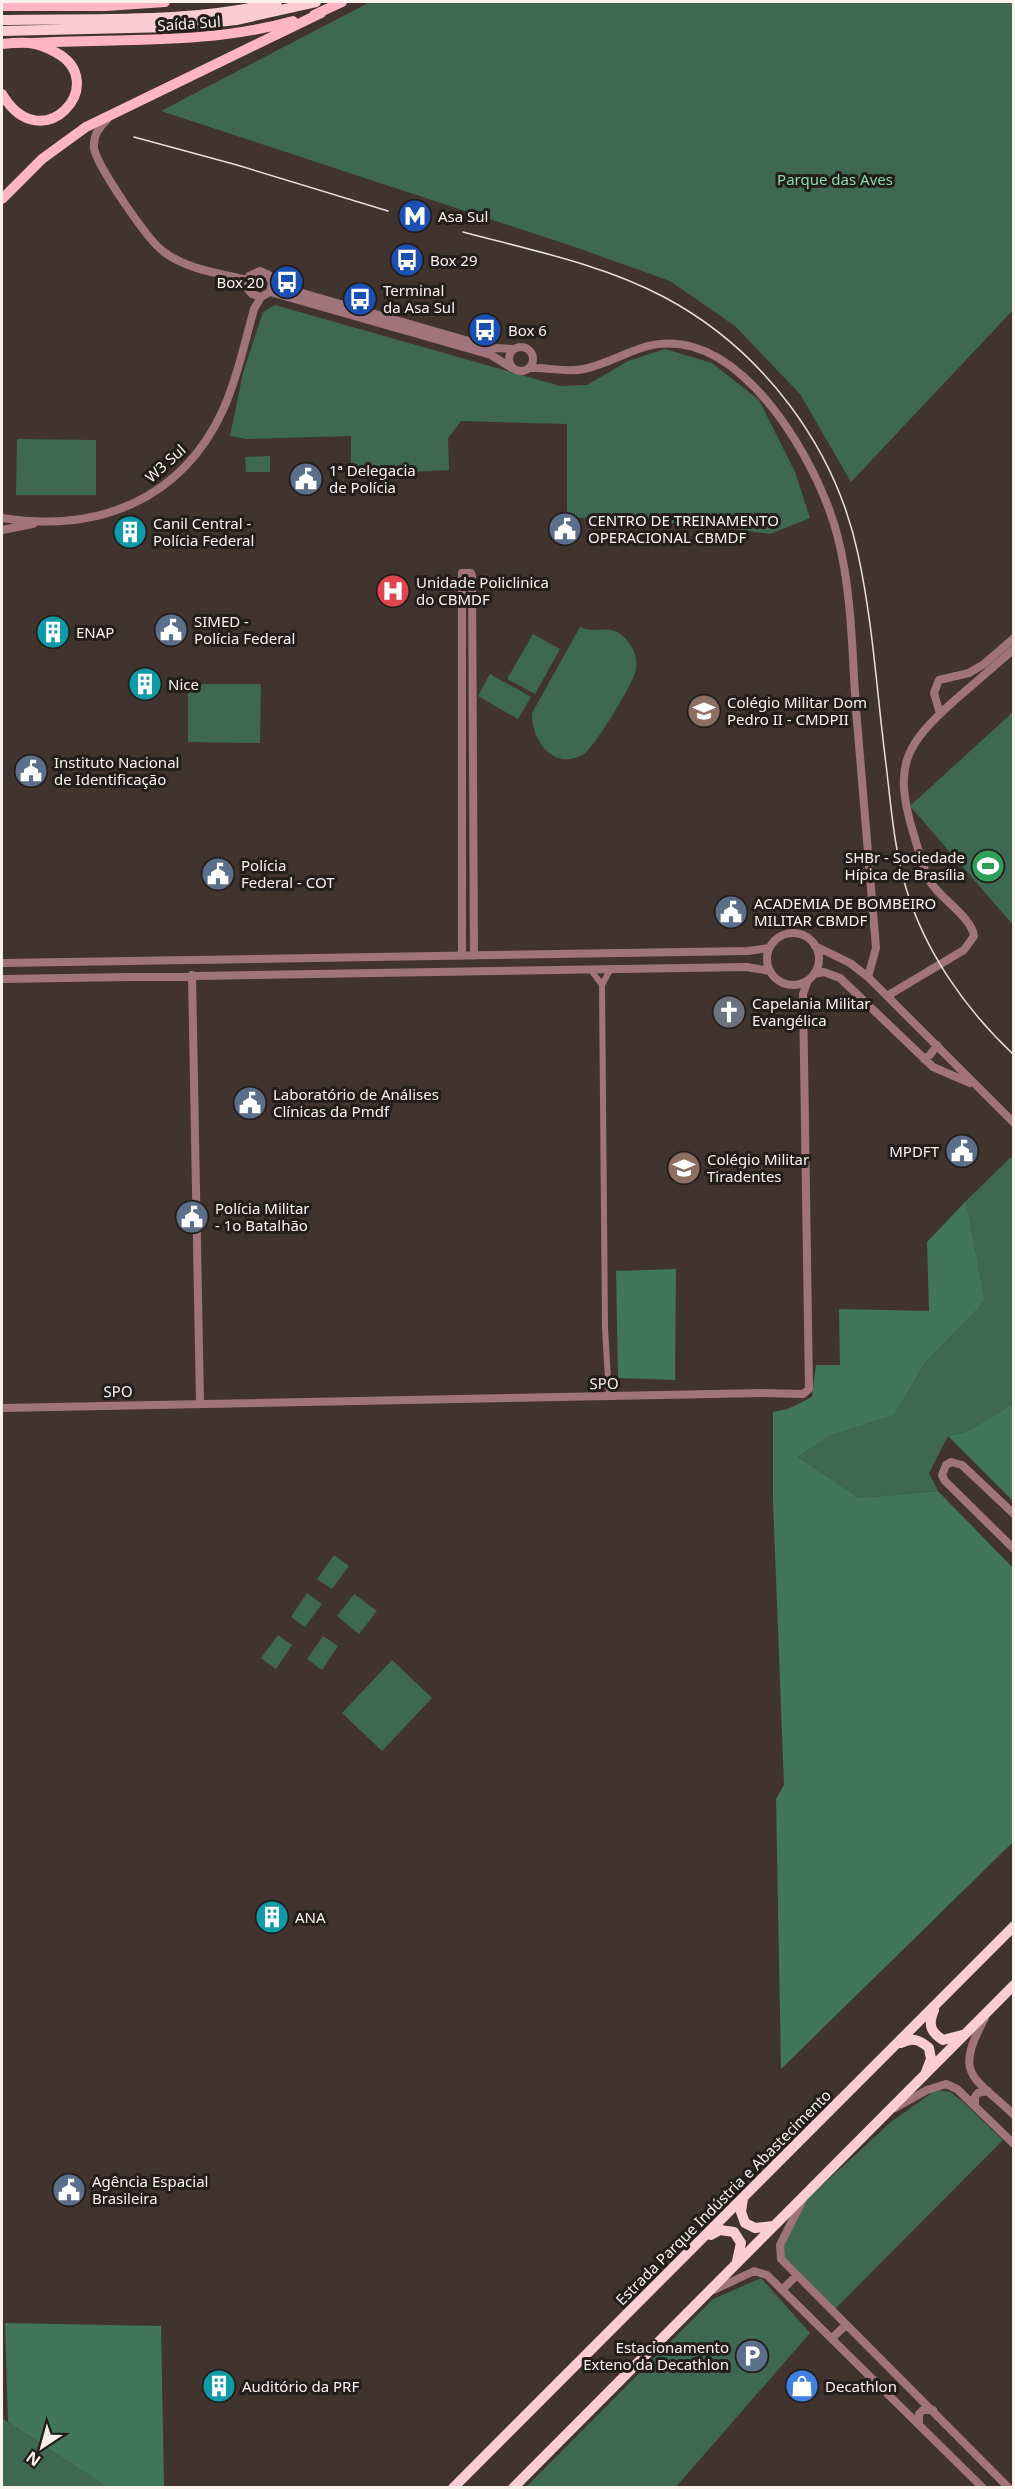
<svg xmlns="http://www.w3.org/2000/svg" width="1015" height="2489" font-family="'Noto Sans',sans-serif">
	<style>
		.green { fill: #3e6854 }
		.forest { fill: #41755d }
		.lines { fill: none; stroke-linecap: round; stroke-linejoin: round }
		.minor { stroke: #a1747d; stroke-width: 6 }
		.tertiary { stroke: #a1747d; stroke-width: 8 }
		.primary { stroke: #ffb5c4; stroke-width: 10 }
		.trunk { stroke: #fcccd6; stroke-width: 10 }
		.rail { stroke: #e8dedb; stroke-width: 1.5 }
		.labels { text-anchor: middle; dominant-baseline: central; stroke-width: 6; stroke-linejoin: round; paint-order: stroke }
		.street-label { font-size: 15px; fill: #fbf2ef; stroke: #231e1b }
		.park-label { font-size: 15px; fill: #88dbb3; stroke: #231e1b }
		.poi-label { font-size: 15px; fill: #fbf2ef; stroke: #231e1b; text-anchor: start }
	</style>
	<rect width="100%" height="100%" fill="#41342f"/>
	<path class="green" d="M370 2H1013V310L851 482 800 394 735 326 670 281 572 246 161 111Z
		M275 305 560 386 587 385 628 361 665 349 712 363 759 400 795 472 810 518 770 534 707 525 567 517V424L461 421 448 438 449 470 351 475V436L246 439 230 436 243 373 263 312Z
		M17 439 96 440V495H16Z
		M270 456V472H246L245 457Z
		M580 627C596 635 610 622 626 639 633 647 638 658 636 669 635 681 594 748 584 754 555 772 531 741 532 713Z
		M533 634 560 649 535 694 507 679Z
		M490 674 531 697 518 719 478 696Z
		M188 684H261L260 743 188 742Z
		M1013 712V925L910 806Z
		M1011 1157 1014 1159 1013 1404 966 1432 948 1436 929 1473 938 1491 859 1498 798 1457 829 1436 894 1415 925 1363 985 1301 966 1201Z
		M334 1555 349 1566 332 1589 317 1579Z
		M307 1593 322 1604 305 1627 291 1617Z
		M354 1594 377 1611 359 1634 337 1616Z
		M278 1635 292 1645 276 1669 261 1658Z
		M323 1636 338 1646 322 1670 307 1659Z
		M392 1660 432 1698 382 1751 342 1713Z
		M936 2090 950 2092 961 2100 1003 2140 835 2309 785 2260 783 2243 806 2200 891 2122Z
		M761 2278 810 2333 676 2487H526L713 2299Z
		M2 2418 8 2422 107 2487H2Z"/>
	<path class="forest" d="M966 1201 985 1301 925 1363 894 1415 829 1436 798 1457 859 1498 938 1491 1013 1568V1842L781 2069 776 1799 784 1785 773 1501V1412L788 1409 812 1397 816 1365H840L839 1309 929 1311 927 1242Z
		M676 1269 675 1380 618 1378 616 1271Z
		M1013 1404V1501L948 1436 966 1432Z
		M5 2323 161 2326 164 2487H107L8 2422Z"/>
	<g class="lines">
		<path class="minor" d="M591 970 602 985
			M609 1396 605 1328 602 985 610 970"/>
		<path class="tertiary" d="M107 120C99 127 93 137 94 148 97 166 148 241 164 252 188 270 219 273 247 280
			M271 278 285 288 493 348 514 349
			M270 292 272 283 269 275 260 271 249 276 247 288 252 294 261 297 270 292 491 355 512 368
			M509 359a12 12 0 1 1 24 0a12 12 0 1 1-24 0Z
			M531 368C549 367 566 373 584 369 624 360 647 334 693 347 762 366 822 473 838 538 852 593 852 653 856 709 862 789 870 868 876 948L868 977
			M2 518C97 533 181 501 223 410 237 378 245 342 254 309L261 297
			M2 530 33 524
			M940 714 934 693 939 680 969 673 984 664 1014 638
			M767 959a26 26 0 1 1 52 0a26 26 0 1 1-52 0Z
			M815 946 850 963 868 977 1014 1123
			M462 956V573H471L472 576 474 956
			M2 963 748 951 769 948
			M814 974 824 972 840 978 933 1067 970 1083
			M192 975 200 1403
			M2 979 747 967 770 971
			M887 996 964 950 974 936C971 916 939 898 929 880 922 865 918 848 913 832 893 765 905 745 955 700 975 683 994 666 1014 649
			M924 1059 930 1055 937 1045
			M2 1408 763 1393 803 1394 809 1389 803 994 808 980
			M1014 1514 962 1465 951 1462 946 1465 942 1475 945 1481 1014 1549
			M985 2018C953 2075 973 2076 1014 2115
			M975 2106V2097L978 2093 988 2091
			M895 2108 927 2090 946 2084 957 2089 1014 2144
			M802 2201 780 2245 781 2259 1009 2488
			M714 2290 754 2271 767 2275 983 2488
			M782 2290 797 2275
			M832 2338 846 2325
			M919 2423V2414L923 2410H933"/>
		<path class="primary" d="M2 6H106L165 2
			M314 15 342 2
			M32 43C120 38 207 45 293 21
			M2 44C11 43 20 42 29 43 38 44 48 48 55 52 113 82 42 162 2 94
			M2 199 42 159 86 127 321 13"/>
		<path class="trunk" d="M2 20C89 18 193 24 277 2
			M2 31 171 27 236 20 316 2
			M934 2010C928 2024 930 2032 943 2040L962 2035
			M901 2043C913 2037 920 2040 929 2048L931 2059 926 2072
			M743 2198 741 2212 745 2223 755 2228 773 2226
			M711 2235 720 2230 734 2232 741 2243 737 2261
			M453 2488 1014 1926
			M513 2488 1014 1985"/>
		<path class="rail" d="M134 137 237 165 388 211
			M463 232C530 250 602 264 664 297 762 349 835 446 858 554 873 623 877 695 886 764 891 806 894 848 906 888 925 952 966 1010 1014 1055"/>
	</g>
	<defs>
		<symbol id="metro-disc" viewBox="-11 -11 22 22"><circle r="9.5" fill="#1a4fb4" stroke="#231e1b"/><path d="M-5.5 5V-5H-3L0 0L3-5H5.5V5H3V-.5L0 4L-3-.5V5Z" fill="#fff"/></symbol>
		<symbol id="bus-disc" viewBox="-11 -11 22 22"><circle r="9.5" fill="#1a4fb4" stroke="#231e1b"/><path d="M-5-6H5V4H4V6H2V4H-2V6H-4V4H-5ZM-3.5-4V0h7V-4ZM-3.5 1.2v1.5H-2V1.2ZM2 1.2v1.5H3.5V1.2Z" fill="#fff"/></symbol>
		<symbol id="civic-disc" viewBox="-11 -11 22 22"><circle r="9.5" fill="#5c6f8a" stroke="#231e1b"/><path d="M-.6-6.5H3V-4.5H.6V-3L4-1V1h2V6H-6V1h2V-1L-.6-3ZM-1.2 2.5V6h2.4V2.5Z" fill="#fff"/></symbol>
		<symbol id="building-disc" viewBox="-11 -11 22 22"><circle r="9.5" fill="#0f9aa8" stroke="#231e1b"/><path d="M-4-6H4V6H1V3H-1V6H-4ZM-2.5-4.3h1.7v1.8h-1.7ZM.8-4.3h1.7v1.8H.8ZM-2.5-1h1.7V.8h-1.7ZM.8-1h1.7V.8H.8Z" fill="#fff"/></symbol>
		<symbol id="hospital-disc" viewBox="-11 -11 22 22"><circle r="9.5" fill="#e0444e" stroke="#231e1b"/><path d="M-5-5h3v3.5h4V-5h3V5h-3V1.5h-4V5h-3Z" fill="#fff"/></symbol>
		<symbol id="university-disc" viewBox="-11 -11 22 22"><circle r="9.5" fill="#8d6e63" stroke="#231e1b"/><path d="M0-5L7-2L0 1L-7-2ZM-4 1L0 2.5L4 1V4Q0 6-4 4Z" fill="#fff"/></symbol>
		<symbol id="stadium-disc" viewBox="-11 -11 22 22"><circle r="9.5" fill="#2e9e5b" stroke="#231e1b"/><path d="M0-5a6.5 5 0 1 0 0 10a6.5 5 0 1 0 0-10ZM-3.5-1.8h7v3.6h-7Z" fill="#fff"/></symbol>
		<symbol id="church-disc" viewBox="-11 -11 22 22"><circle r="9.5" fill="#6b7280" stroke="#231e1b"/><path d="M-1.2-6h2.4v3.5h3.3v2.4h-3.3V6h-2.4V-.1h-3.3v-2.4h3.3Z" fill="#fff"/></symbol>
		<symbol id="school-disc" viewBox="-11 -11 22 22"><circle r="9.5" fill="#8d6e63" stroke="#231e1b"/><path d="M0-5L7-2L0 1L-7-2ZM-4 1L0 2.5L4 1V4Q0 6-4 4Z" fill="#fff"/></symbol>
		<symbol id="parking-disc" viewBox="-11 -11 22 22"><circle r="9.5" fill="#5c6f8a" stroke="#231e1b"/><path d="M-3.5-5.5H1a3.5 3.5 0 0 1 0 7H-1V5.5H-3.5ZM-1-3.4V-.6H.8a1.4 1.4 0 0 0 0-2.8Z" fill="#fff"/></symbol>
		<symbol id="shop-disc" viewBox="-11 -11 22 22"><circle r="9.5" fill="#3f7fe0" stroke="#231e1b"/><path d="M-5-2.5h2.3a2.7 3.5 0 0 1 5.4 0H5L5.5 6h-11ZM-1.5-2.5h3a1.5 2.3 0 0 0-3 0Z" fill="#fff"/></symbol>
	</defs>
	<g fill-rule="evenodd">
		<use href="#metro-disc" x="396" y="197" width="38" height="38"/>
		<use href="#bus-disc" x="388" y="241" width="38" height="38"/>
		<use href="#bus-disc" x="268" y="263" width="38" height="38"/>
		<use href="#bus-disc" x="341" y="280" width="38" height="38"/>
		<use href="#bus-disc" x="466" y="311" width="38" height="38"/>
		<use href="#civic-disc" x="287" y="460" width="38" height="38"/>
		<use href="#civic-disc" x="546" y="510" width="38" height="38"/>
		<use href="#building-disc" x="111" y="513" width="38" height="38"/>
		<use href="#hospital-disc" x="374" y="572" width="38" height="38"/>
		<use href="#civic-disc" x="152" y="611" width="38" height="38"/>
		<use href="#building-disc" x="34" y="613" width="38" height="38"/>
		<use href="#building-disc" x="126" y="665" width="38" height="38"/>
		<use href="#university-disc" x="685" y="692" width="38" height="38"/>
		<use href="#civic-disc" x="12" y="752" width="38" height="38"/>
		<use href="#stadium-disc" x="969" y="847" width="38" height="38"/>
		<use href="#civic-disc" x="199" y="855" width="38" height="38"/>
		<use href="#civic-disc" x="712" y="893" width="38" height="38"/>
		<use href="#church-disc" x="710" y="993" width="38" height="38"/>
		<use href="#civic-disc" x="231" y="1084" width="38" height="38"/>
		<use href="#civic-disc" x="943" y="1132" width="38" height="38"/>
		<use href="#school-disc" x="665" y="1149" width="38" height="38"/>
		<use href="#civic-disc" x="173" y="1198" width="38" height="38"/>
		<use href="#building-disc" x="253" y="1898" width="38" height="38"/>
		<use href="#civic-disc" x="50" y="2171" width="38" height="38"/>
		<use href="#parking-disc" x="733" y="2337" width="38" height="38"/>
		<use href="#building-disc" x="200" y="2367" width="38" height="38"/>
		<use href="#shop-disc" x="783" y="2367" width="38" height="38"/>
	</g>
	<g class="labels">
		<g class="street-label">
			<text transform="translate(189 23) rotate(-4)">Saída Sul</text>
			<text transform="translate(165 463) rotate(-42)">W3 Sul</text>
			<text transform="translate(604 1383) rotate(-1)">SPO</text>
			<text transform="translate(118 1391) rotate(-1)">SPO</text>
			<text transform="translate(723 2197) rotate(-45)">Estrada Parque Indústria e Abastecimento</text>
		</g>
		<g class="park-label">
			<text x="835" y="179">Parque das Aves</text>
		</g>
		<g class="poi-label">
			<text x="438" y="216">Asa Sul</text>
			<text x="430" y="260">Box 29</text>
			<text x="264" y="282" text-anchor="end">Box 20</text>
			<text x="383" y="290">Terminal<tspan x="383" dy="17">da Asa Sul</tspan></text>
			<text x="508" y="330">Box 6</text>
			<text x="329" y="470">1ª Delegacia<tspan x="329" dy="17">de Polícia</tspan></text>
			<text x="588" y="520">CENTRO DE TREINAMENTO<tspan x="588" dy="17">OPERACIONAL CBMDF</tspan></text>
			<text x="153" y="523">Canil Central -<tspan x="153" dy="17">Polícia Federal</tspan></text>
			<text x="416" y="582">Unidade Policlinica<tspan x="416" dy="17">do CBMDF</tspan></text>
			<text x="194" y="621">SIMED -<tspan x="194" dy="17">Polícia Federal</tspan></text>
			<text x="76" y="632">ENAP</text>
			<text x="168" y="684">Nice</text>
			<text x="727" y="702">Colégio Militar Dom<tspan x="727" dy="17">Pedro II - CMDPII</tspan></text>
			<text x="54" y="762">Instituto Nacional<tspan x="54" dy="17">de Identificação</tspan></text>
			<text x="965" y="857" text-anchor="end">SHBr - Sociedade<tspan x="965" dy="17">Hípica de Brasília</tspan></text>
			<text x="241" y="865">Polícia<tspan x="241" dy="17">Federal - COT</tspan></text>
			<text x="754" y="903">ACADEMIA DE BOMBEIRO<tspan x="754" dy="17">MILITAR CBMDF</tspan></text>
			<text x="752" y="1003">Capelania Militar<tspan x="752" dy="17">Evangélica</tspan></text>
			<text x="273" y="1094">Laboratório de Análises<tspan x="273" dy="17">Clínicas da Pmdf</tspan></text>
			<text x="939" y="1151" text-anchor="end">MPDFT</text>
			<text x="707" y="1159">Colégio Militar<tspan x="707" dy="17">Tiradentes</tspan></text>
			<text x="215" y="1208">Polícia Militar<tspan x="215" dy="17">- 1o Batalhão</tspan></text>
			<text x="295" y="1917">ANA</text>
			<text x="92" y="2181">Agência Espacial<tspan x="92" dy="17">Brasileira</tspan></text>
			<text x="729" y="2347" text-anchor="end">Estacionamento<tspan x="729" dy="17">Exteno da Decathlon</tspan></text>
			<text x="242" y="2386">Auditório da PRF</text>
			<text x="825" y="2386">Decathlon</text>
		</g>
	</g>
	<rect width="1015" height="2489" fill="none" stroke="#fbf2ef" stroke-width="6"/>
	<g transform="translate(42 2447) rotate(216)" stroke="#231e1b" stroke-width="4.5" paint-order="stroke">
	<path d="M0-4.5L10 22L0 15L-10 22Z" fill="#fbf2ef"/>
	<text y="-9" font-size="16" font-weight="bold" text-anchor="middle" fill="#fbf2ef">N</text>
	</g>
</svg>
